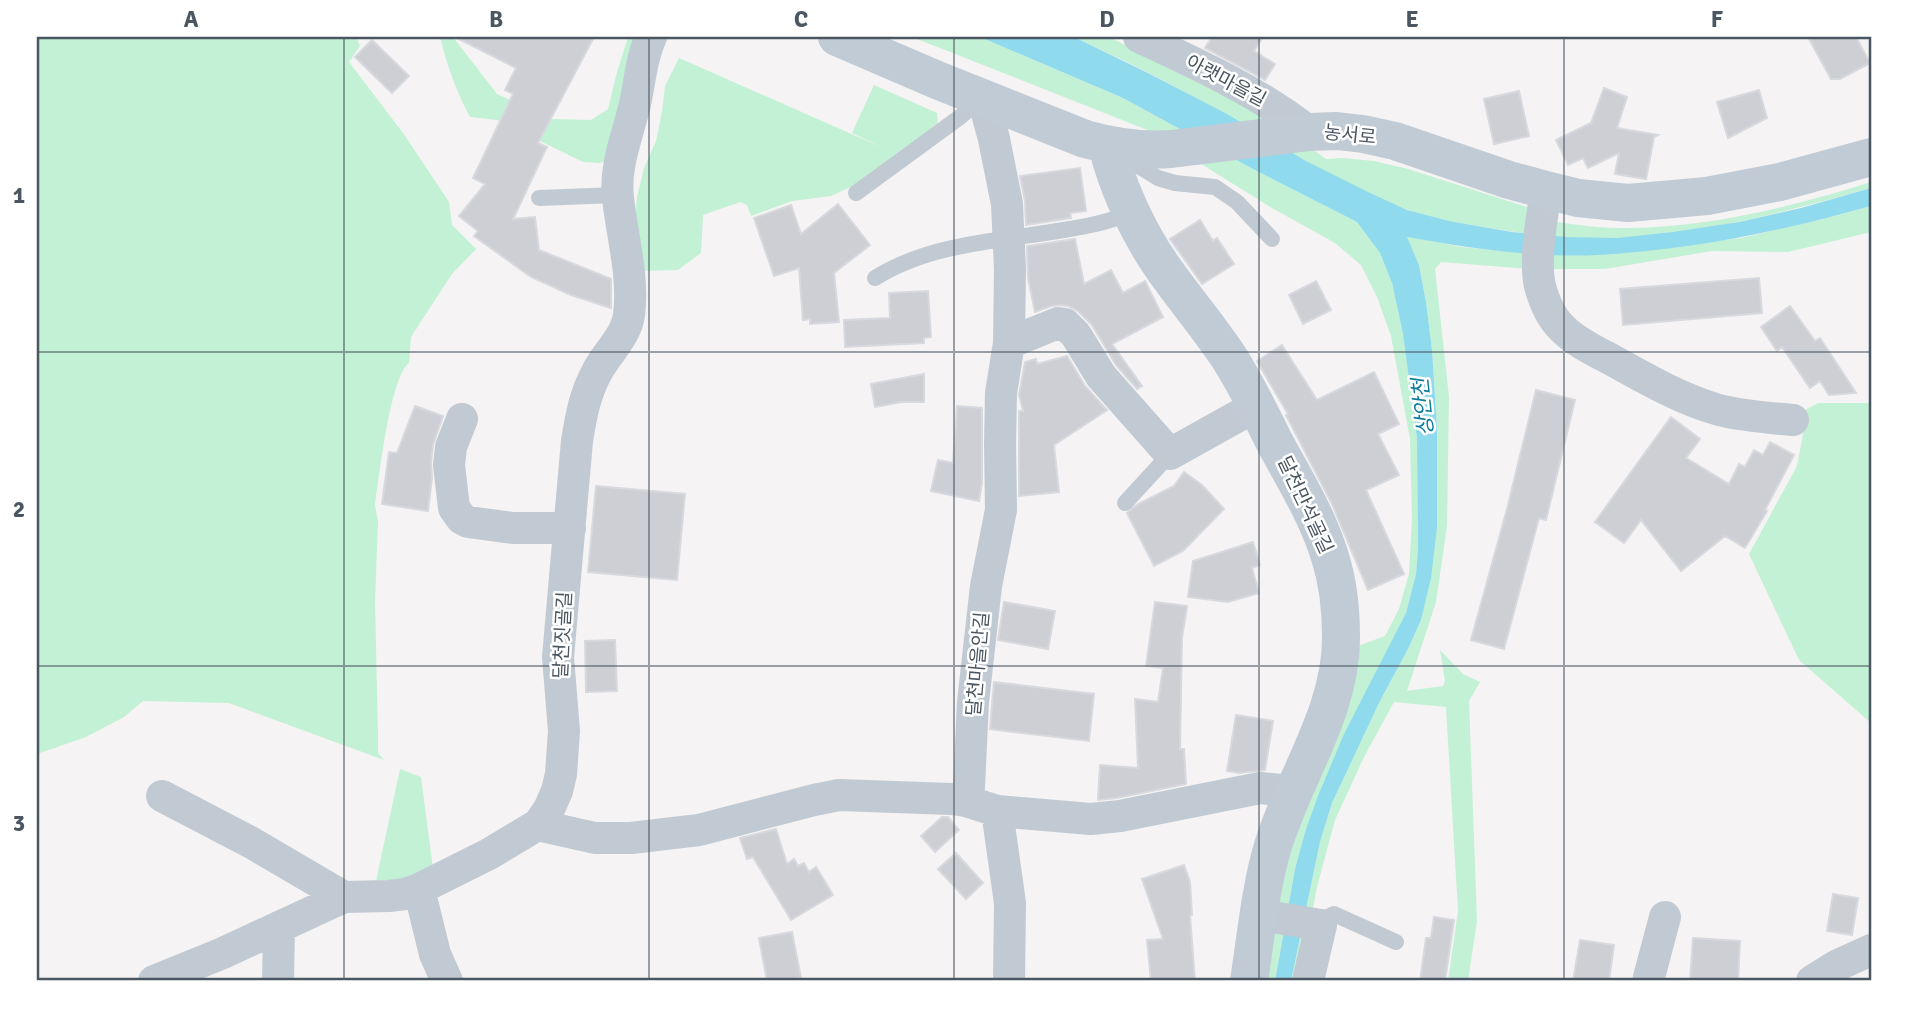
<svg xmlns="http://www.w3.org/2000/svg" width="1908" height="1018" font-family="Signika,'Noto Sans KR',sans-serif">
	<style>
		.green { fill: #c3f1d5 }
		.water { fill: #90daee }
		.building { fill: #cdcfd5; stroke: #d7d9de; stroke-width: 2 }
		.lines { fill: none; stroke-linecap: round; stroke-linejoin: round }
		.lane { stroke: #c1cad2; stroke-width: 16 }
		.street { stroke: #c1cad2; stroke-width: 32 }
		.secondary { stroke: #c1cbd6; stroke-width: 38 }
		.grid { fill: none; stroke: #4a5661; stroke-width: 2; stroke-opacity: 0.55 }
		.labels { text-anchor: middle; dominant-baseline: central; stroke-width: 5; stroke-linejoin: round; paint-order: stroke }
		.street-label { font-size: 19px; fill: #4a5661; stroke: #fff }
		.water-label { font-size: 21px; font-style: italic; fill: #0c7c9b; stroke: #fff }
		.neatline { fill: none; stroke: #4a5661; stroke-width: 2.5 }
		.grid-label { font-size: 23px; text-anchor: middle; font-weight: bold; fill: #4a5661 }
	</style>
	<rect width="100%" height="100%" fill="#f5f3f3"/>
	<path class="green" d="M37 37H356L360 46 349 62 403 133 449 202 452 225 476 249 452 274 411 337 409 363C390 377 379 478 375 505L378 522 375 602 378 736V753L384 760 229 703 143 701 124 717 86 737 37 754Z
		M440 37H453L497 94 552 119 591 120 608 109 617 72 628 37H643L611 159 600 163 583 162 497 120 470 117C456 91 447 65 440 37Z
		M912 37H980L1123 98 1253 169 1357 222 1380 253 1392 283 1403 334 1410 381 1417 438 1418 549 1416 574 1406 613 1305 832 1295 869 1275 981H1265L1284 868 1358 646 1385 636 1399 609 1409 574 1412 517 1410 439 1391 336 1377 297 1361 265 1335 243 1272 208 1145 129Z
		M1074 37H1109L1259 111 1326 159 1342 158 1374 161 1408 169 1530 208 1534 219C1562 222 1591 228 1619 228 1704 229 1791 207 1871 182V188C1788 211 1704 234 1617 238 1573 240 1528 235 1485 227 1459 223 1433 219 1408 210 1363 194 1312 164 1270 141 1229 118 1188 93 1145 71 1122 59 1097 48 1074 37Z
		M679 58 883 148 852 133 874 85 937 113 938 123 853 186 831 196 792 201 751 216 747 205 740 202 703 215 701 253 678 270 637 271 634 234 637 197 644 168 656 141 662 112 665 86Z
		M1871 206V232L1788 252 1712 251 1605 269H1528L1441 262 1435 269 1449 397 1447 526 1436 602 1407 691 1443 686 1445 681 1440 650 1463 674 1480 682 1469 701 1477 921 1468 981H1448L1458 911 1446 707 1394 702 1364 757 1335 820 1317 887 1299 981H1291L1320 842 1332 803 1380 701 1408 649 1421 620 1437 528V428L1432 350 1426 302 1419 265 1406 236 1462 247 1524 253 1596 255 1741 238 1824 219Z
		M1818 403H1871V723L1799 660 1749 554 1797 466 1803 434 1802 412Z
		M400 769 421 777 433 869 403 880 376 881Z"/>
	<path class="water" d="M980 37H1074L1146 72 1227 114 1306 161 1368 192 1407 210 1449 221 1512 232 1566 237 1617 238 1673 232 1739 222 1801 208 1871 188V206C1783 231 1690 250 1598 255 1534 258 1469 248 1407 237L1419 265 1426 302 1432 350 1437 428V528L1431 578 1421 620 1408 649 1380 701 1332 803 1320 842 1291 981H1275L1295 869 1305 832 1318 796 1344 734 1406 613 1416 574 1418 549 1417 438 1403 334 1392 283 1380 253 1357 222 1253 169 1123 98Z"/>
	<path class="building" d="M455 37H594L538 143 547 147 513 219 535 217 539 250 611 279V308L571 295 531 277 474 236 478 231 459 216 485 184 473 178 513 94 505 90 516 68Z
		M1212 37H1263L1254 51 1275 64 1265 80 1205 48Z
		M1808 37H1856L1870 63 1840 79H1831Z
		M372 40 409 76 392 93 355 57Z
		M1604 88 1627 97 1617 128 1658 135 1654 137 1646 179 1615 174 1619 153 1588 168 1583 158 1568 165 1556 140 1591 123Z
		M1759 90 1767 118 1728 138 1717 102Z
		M1519 91 1529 136 1494 144 1484 99Z
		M1080 168 1086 211 1070 213 1071 218 1026 225 1025 201 1020 176Z
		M838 204 870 245 834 273 839 322 810 324V319L803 320 799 268 774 276 754 218 791 205 801 234Z
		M1200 220 1213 241 1217 238 1234 264 1202 284 1170 239Z
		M1075 239 1084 284 1111 270 1123 293 1145 281 1163 317 1112 344 1142 386 1137 389 1116 365 1092 325 1078 311 1068 306 1060 305 1051 306 1035 312 1028 278 1027 246Z
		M1759 278 1762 313 1623 325 1620 289Z
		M1316 281 1331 310 1303 324 1289 295Z
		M928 291 931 337 924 338V343L845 347 844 320 890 318 889 293Z
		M1790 306 1815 341 1820 338 1856 393 1829 395 1820 381 1810 388 1782 347 1777 351 1761 327Z
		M1282 345 1317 400 1374 372 1399 424 1378 434 1399 475 1366 490 1404 574 1368 590 1332 504 1286 415 1288 414 1257 361Z
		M1067 356 1085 386 1107 410 1054 445 1059 492 1019 496V411H1023L1019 395 1025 362 1036 359 1037 364Z
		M924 374V402H901L875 407 871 384Z
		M1536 390 1575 400 1546 520 1539 518 1504 649 1471 640 1507 509Z
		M415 406 443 416 433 445 431 463 432 478 428 511 382 504 389 452 397 453Z
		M957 406 982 408V483L979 501 931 491 938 460 953 463Z
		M1671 417 1700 439 1686 458 1729 484 1739 464 1745 467 1754 450 1763 455 1770 442 1794 455 1765 510 1767 511 1745 548 1725 536 1681 571 1641 520 1624 543 1595 522Z
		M1184 472 1202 485 1224 509 1183 551 1154 566 1127 513 1138 504 1174 486Z
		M596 486 685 494 677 580 588 572Z
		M1253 542 1260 565 1252 568 1259 593 1228 602 1188 597 1193 561Z
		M1004 602 1055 611 1048 649 998 640Z
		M1155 602 1187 606 1182 638 1180 749H1184L1186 784 1117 798 1098 800 1100 765 1138 768 1135 699 1158 702 1163 668 1146 666Z
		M615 640 617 691 586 692 585 641Z
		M994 682 1094 694 1089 741 990 729Z
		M1236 715 1273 721 1265 770 1239 773 1227 771Z
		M942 817H948L959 830 935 852 921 836Z
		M776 829 787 864 794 859 798 866 804 863 809 872 816 867 833 895 791 920 753 857 747 859 740 838Z
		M956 853 983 883 966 899 938 869Z
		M1184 865 1190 882 1192 915 1190 916 1195 981H1151L1147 940 1163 939 1142 879Z
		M1833 894 1858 898 1852 935 1827 931Z
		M1434 917 1454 920 1445 981H1420L1426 938H1431Z
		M792 932 801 978 783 981H767L759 938Z
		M1693 938 1740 941 1738 981H1690Z
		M1580 940 1614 945 1609 981H1573Z"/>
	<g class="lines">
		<path class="lane" d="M1124 157 1158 178 1175 183 1215 187 1237 202 1272 239
			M856 193 960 117 980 100
			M539 198 617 195
			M875 278C931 243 1000 241 1064 230 1088 226 1110 222 1132 212
			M1125 503 1170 454
			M1321 925 1326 918 1334 914 1396 942"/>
		<path class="street" d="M1139 37C1195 63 1261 93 1309 132
			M1546 190C1542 217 1534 261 1540 286 1544 301 1551 318 1563 329 1576 342 1595 351 1612 360 1646 379 1681 399 1719 410 1743 416 1769 418 1793 420
			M1009 343 1058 323 1065 324 1076 335 1101 376 1170 454 1256 406
			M462 419 451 447 449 465 454 508 462 519 468 522 513 528H570
			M162 796 252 843 344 897
			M966 801 969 787 973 702 986 586 1001 510 1000 444 1001 393 1009 343 1010 269 1007 204 994 139 983 98
			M997 811 1010 903 1009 981
			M539 824 546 827 595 838H631L699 830 814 800 839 795 951 799 966 801 997 811 1091 819 1120 816 1260 788 1293 791
			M419 889 435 954 447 981
			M1260 915 1321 925 1308 981
			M154 981 223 953 344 897 389 896 405 894 419 889 489 854 539 824 549 809 557 791 561 774 564 731 558 657 577 441C581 416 585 393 598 370 608 352 626 336 629 315 634 276 622 236 618 198 614 167 628 134 635 104 640 82 641 58 651 37
			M278 981 279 927
			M1648 981 1665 917
			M1812 981 1836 966 1871 950"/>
		<path class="secondary" d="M837 37 937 80 1085 139C1114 147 1141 151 1171 149L1309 132 1337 131 1363 134 1395 141 1509 180 1546 190 1578 198 1628 203 1707 196 1780 182 1871 157
			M1107 145C1117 186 1137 230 1161 265 1183 297 1209 327 1230 359 1247 386 1261 415 1275 443 1295 480 1318 517 1330 557 1338 582 1341 610 1341 636 1342 711 1294 776 1273 846 1260 889 1256 937 1249 981"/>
	</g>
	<path class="grid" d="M344 37V981M649 37V981M954 37V981M1259 37V981M1564 37V981M37 352H1871M37 666H1871"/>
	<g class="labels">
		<g class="street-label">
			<text transform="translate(1226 81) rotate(28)">아랫마을길</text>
			<text transform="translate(1350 135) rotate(6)">농서로</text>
			<text transform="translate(1305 505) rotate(65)">달천만석골길</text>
			<text transform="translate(563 635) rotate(-87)">달천짓골길</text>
			<text transform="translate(978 664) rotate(-85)">달천마을안길</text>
		</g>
		<g class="water-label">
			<text transform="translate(1423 407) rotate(-96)">상안천</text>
		</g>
	</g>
	<rect width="1908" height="1018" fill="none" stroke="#ffffff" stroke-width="77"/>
	<rect x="38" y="38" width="1832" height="941" class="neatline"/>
	<g class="grid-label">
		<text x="191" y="27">A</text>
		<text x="496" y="27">B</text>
		<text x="801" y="27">C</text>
		<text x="1107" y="27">D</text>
		<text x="1412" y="27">E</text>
		<text x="1717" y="27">F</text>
		<text x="19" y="203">1</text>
		<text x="19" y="517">2</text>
		<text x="19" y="831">3</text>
	</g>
</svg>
